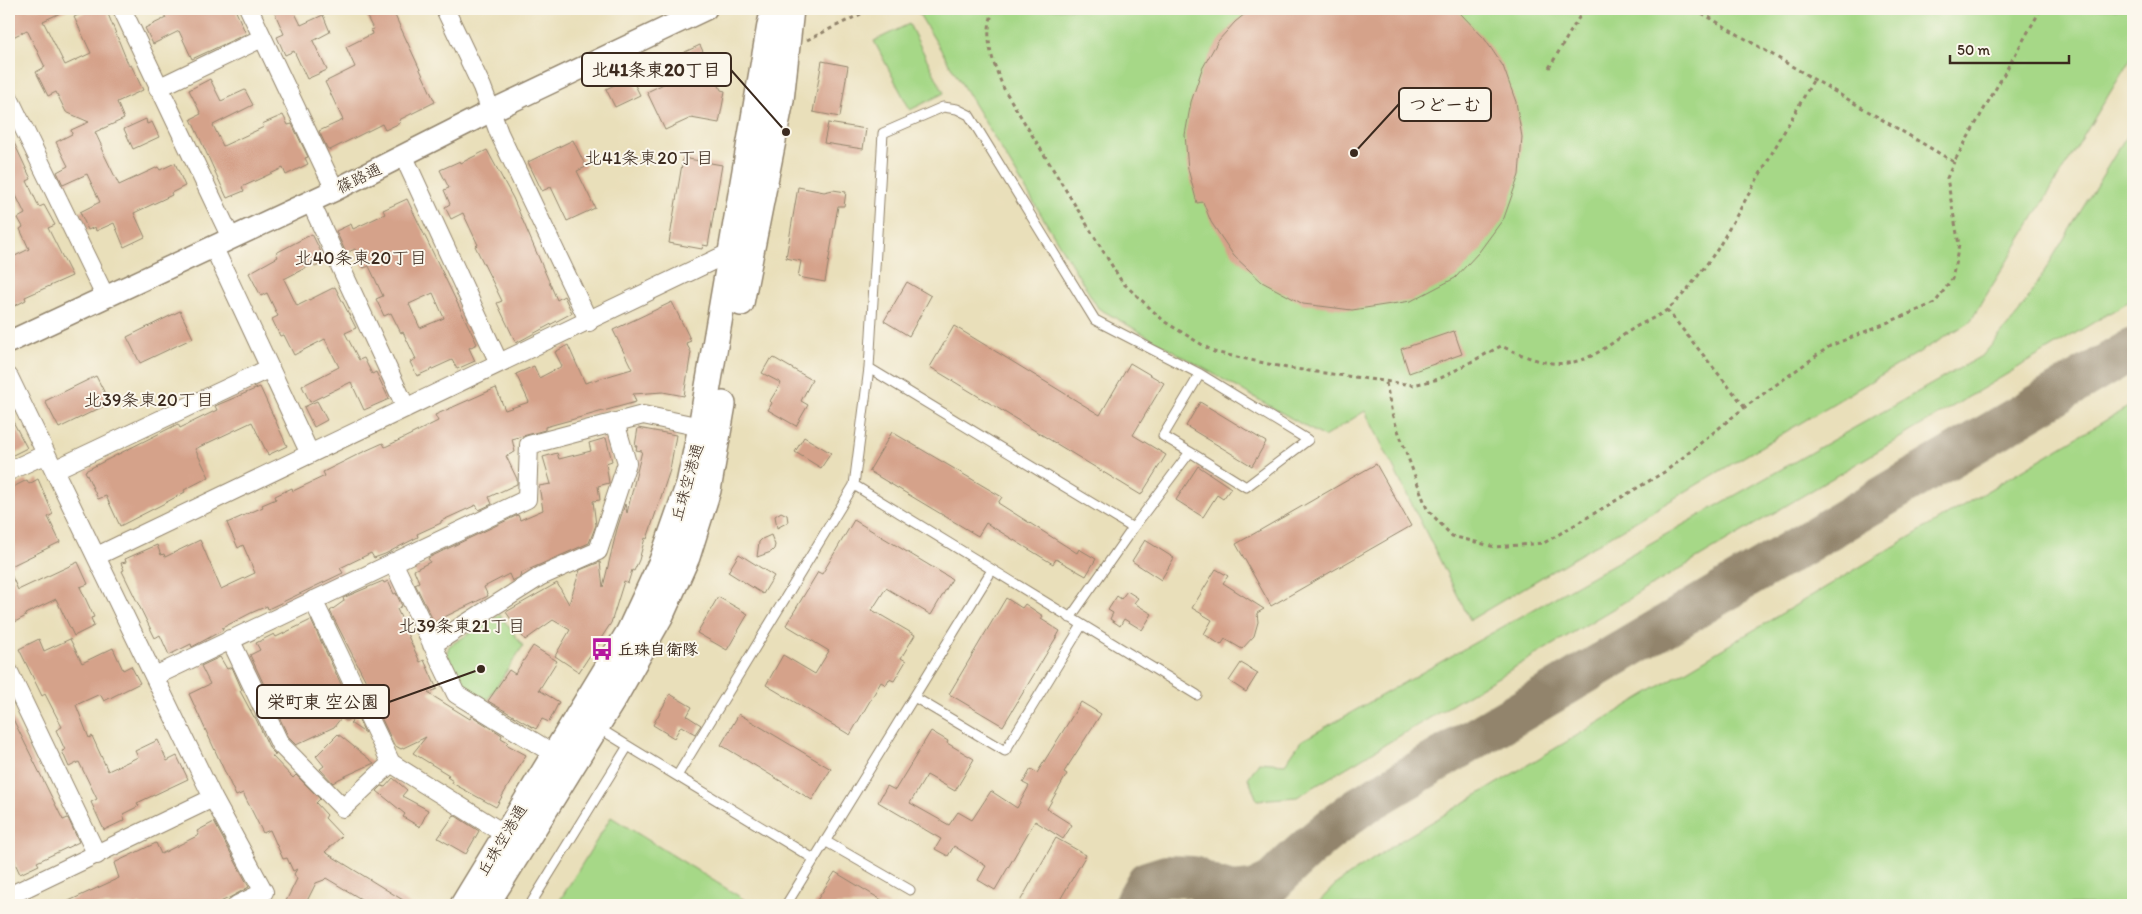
<svg xmlns="http://www.w3.org/2000/svg" width="2142" height="914" font-family="Itim,'Klee One',sans-serif">
	<style>
		.green { fill: #a6d887; stroke: #708152 }
		.lines { fill: none; stroke-linecap: round; stroke-linejoin: round }
		.stream { stroke: #70ace1; stroke-width: 5 }
		.taxiway { stroke: #92846c; stroke-width: 42 }
		.building { fill: #d5a28a; fill-rule: evenodd }
		.service-casing { stroke: #92846c; stroke-width: 11 }
		.minor-casing { stroke: #92846c; stroke-width: 20 }
		.tertiary-casing { stroke: #92846c; stroke-width: 24 }
		.secondary-casing { stroke: #92846c; stroke-width: 28 }
		.path { stroke: #92846c; stroke-width: 3; stroke-dasharray: 4 4; stroke-linecap: butt }
		.service { stroke: #fff; stroke-width: 9 }
		.minor { stroke: #fff; stroke-width: 18 }
		.tertiary { stroke: #fff; stroke-width: 21 }
		.secondary { stroke: #fff; stroke-width: 25 }
		.labels { text-anchor: middle; dominant-baseline: central; stroke-width: 4; stroke-linejoin: round; paint-order: stroke }
		.street-label { font-size: 16px; fill: #3b2a1e; stroke: #fbf7ec }
		.poi-label { font-size: 16px; font-weight: bold; fill: #3b2a1e; stroke: #fbf7ec; text-anchor: start }
		.neighbourhood-label { font-size: 18px; fill: #3b2a1e; stroke: #fbf7ec }
		.leader { fill: none; stroke: #3b2a1e; stroke-width: 2 }
		.callout-dot { fill: #3b2a1e; stroke: #fbf7ec; stroke-width: 2 }
		.callout { fill: #fbf7ec; stroke: #3b2a1e; stroke-width: 2 }
		.callout-label { font-size: 18px; text-anchor: middle; font-weight: bold; fill: #3b2a1e }
	</style>
	<rect width="100%" height="100%" fill="#fbf7ec"/>
	<filter id="ink" filterUnits="userSpaceOnUse"><feTurbulence type="fractalNoise" baseFrequency=".02" numOctaves="2"/><feDisplacementMap in="SourceGraphic" scale="10" xChannelSelector="R" yChannelSelector="G"/><feConvolveMatrix kernelMatrix="1 2 1 2 8 2 1 2 1" color-interpolation-filters="sRGB"/></filter>
	<filter id="wash" filterUnits="userSpaceOnUse"><feTurbulence type="fractalNoise" baseFrequency=".0096" numOctaves="4" result="noise"/><feDisplacementMap in="SourceGraphic" scale="20" xChannelSelector="R" yChannelSelector="G"/><feGaussianBlur stdDeviation="1.12" result="paint"/><feColorMatrix in="noise" values="0 0 0 0 0 0 0 0 0 0 0 0 0 0 0 0 0 1.4 0 .05"/><feComposite in="paint" operator="in"/></filter>
	<g filter="url(#wash)">
		<rect width="100%" height="100%" fill="#e9dfba"/>
		<path class="green" d="M916 9H2133V55L1970 322 1470 620 1365 411 1324 437 1098 308Z
			M909 24 944 93 910 110 874 41Z
			M2133 125V299L1297 797 1257 800 1248 778 1259 762 1285 764 1301 741 1983 355 2019 313Z
			M2133 404V905H1316L1336 884 1400 841Z
			M500 615 523 646 487 701 463 685 447 653 449 646Z
			M611 817 753 905H557Z"/>
		<g class="lines">
			<path class="stream" d="M821 12 828 9"/>
			<path class="taxiway" d="M1134 905 1147 882 1166 876 1193 877 1215 888 1232 893 1253 891 1272 882
				M1251 905C1283 869 1319 836 1359 807L2133 349"/>
		</g>
		<g id="blocks">
			<path class="building" d="M9 9H69L43 21 65 65 91 53 74 17 92 9H106L129 66 131 65 143 90 117 102 124 119 95 132 102 147 101 148 119 185 158 167 160 170 175 163 185 186 171 193 172 195 134 213 145 237 124 247 114 223 96 231 95 227 88 230 80 212 100 202 87 174 63 185 57 172 68 166 56 142 72 134 71 130 89 122 66 112 56 92 48 96 36 72 45 67 27 30 9 39Z
				M161 9H235L246 34 192 59 179 31 153 44 145 28 166 18Z
				M273 9H293L301 25 323 15 330 32 313 41 327 70 307 79 294 51 285 55 277 37 284 34Z
				M363 9H392L435 102 399 120 400 123 385 130 382 124 330 150 327 148 319 131 343 120 325 82 355 67 346 47 372 34 371 30 373 29Z
				M1251 9H1454L1461 14 1484 38 1503 66 1516 102 1522 137 1519 175 1504 218 1479 252 1455 278 1411 301 1352 310 1303 304 1262 282 1234 256 1211 222 1203 202 1197 203 1188 169 1185 135 1191 102 1202 69 1218 41 1235 22Z
				M700 45 721 90 725 91 719 123 691 118 665 130 647 92 680 76 672 58Z
				M822 61 848 66 840 117 813 112Z
				M631 77 640 95 615 107 606 89Z
				M210 79 221 101 245 90 253 105 213 125 223 146 264 127 262 124 283 115 288 125 292 124 308 157 305 158 308 164 286 175 283 168 242 187 244 191 227 198 191 119 201 114 189 90Z
				M146 119 147 124 152 122 159 137 133 149 124 129Z
				M828 123 866 129 863 149 824 143Z
				M9 132 31 179 27 181 39 207 44 205 55 225 48 228 72 276 25 297 26 300 9 309V259L29 249 20 229 23 227 18 218 25 214 9 181Z
				M573 140 586 167 577 171 595 208 567 221 551 187 542 191 528 162Z
				M487 150 513 198 557 300 564 296 572 313 516 343 497 303 502 301 475 246 478 245 463 213 451 219 445 207 450 204 444 190 449 188 440 170 460 161 461 163Z
				M683 158 722 165 708 246 703 245 702 249 669 243Z
				M798 187 824 192 833 190 846 192 844 206H838L825 282 798 277 801 261 786 258Z
				M407 199 477 344 469 348 475 361 457 369 452 360 417 376 410 362 416 359 403 332 401 333 391 313 384 316 376 299 383 296 369 266 364 268 355 249 346 253 336 231 351 224 353 229 385 214 383 210ZM433 293 444 318 420 328 409 304Z
				M312 234 326 262 315 267 313 264 284 279 297 306 335 287 356 328 345 333 359 360 364 358 372 374 376 372 389 399 364 410 351 382 310 402 302 386 339 367 325 339 294 355 284 335 280 336 272 319 278 316 267 293 261 296 249 273 278 257 276 253Z
				M907 282 931 296 909 336 884 321Z
				M672 302 691 341 686 343 691 352 684 396 663 392 633 394 636 402 545 427V430L512 439 515 452 506 456 517 479V484L489 497 492 504 479 510 476 505 441 521V523L417 534 418 537 385 554 374 558 371 553 340 568 343 573 268 609 267 606 251 613 222 628 223 630 192 647 191 644 169 655 160 635 155 638 122 571 124 570 121 563 126 562 125 559 157 545 161 555 164 554 165 557 200 540 221 589 255 573 243 545 238 548 227 523 263 507 262 505 276 499 275 496 292 488 293 491 325 476 323 472 363 452 383 443 385 447 412 434 438 421 435 415 496 388 505 410 529 402 516 374 534 366 539 378 562 366 555 352 568 345 585 383 632 369 613 330Z
				M180 311 193 338 140 363 127 337Z
				M954 326 1100 415 1130 363 1164 383 1133 435 1166 455 1141 495 930 367Z
				M1454 331 1462 354 1409 373 1401 349Z
				M774 358 812 380 801 401 808 405 796 426 768 410 772 403 770 401 781 383 762 373 770 359 772 360Z
				M96 376 110 403 59 428 45 401Z
				M260 387 287 446 268 455 252 422 195 449 209 477 184 490 185 492 163 504 120 526 106 496 98 499 85 471 178 424 180 428 217 410 215 406Z
				M317 401 327 420 314 427 304 407Z
				M1200 402 1266 442 1252 466 1186 426Z
				M9 414 27 448 9 457Z
				M638 428 676 435 670 470 647 539 645 538 639 560 634 571 632 570 628 583 624 581 611 623 579 672 555 656 570 630 553 620 525 640 506 612 557 583 569 604 580 570 600 562 603 587 617 529 625 504 627 513 642 451 636 450 637 446H635Z
				M892 432 1002 497 998 503 1077 553 1079 549 1096 559 1086 576 1056 559 1053 564 986 523 978 536 869 471Z
				M804 437 831 453 821 468 795 452Z
				M606 438 612 461 606 463 609 483 598 486 600 500 593 501 596 525 589 543 521 573 520 577 512 581 509 574 484 587 488 596 434 622 415 584 419 582 414 570 430 562 428 558 518 515 520 520 543 510 539 486 551 484 543 457 557 453 559 459 591 451 589 443Z
				M1376 464 1411 526 1271 606 1236 544Z
				M1198 466 1231 488 1223 499 1217 495 1203 517 1176 500Z
				M38 479 53 514 48 517 60 542 9 567V489L27 480 29 484Z
				M781 512 787 515 788 522 777 528 775 516Z
				M854 520 952 579 931 615 886 588 872 610 915 635 901 658 906 661 894 681 889 679 886 685 881 682 850 735 766 685 783 655 815 674 829 651 786 625 818 572 822 574Z
				M771 535 775 545 774 549 771 552 757 557 759 542 762 539Z
				M1145 540 1174 558 1161 580 1132 561Z
				M739 554 774 576 763 594 728 572Z
				M78 562 88 584 80 587 94 617 91 618 94 626 74 636 56 599 25 614 26 616 13 623 9 615V570L18 590Z
				M1216 569 1228 576 1223 583 1264 609 1257 613 1258 622 1254 636 1242 649 1225 639 1221 645 1204 634 1212 620 1192 608Z
				M383 581 384 583 388 581 394 594 396 593 402 606 397 609 403 622 402 623 420 662 424 660 437 689 428 693 470 719 472 716 502 735 501 738 508 742 506 744 526 755 496 807 452 783 453 781 447 777 449 775 413 753 426 737 401 749 394 745 373 700 375 699 330 611 344 601 343 598Z
				M1127 591 1138 598 1134 603 1152 614 1142 630 1124 619 1120 626 1110 619 1113 613 1108 610 1117 596 1121 599Z
				M718 597 748 614 727 650 697 633Z
				M1006 598 1022 608 1025 604 1043 616 1041 619 1060 631 1003 726 949 694Z
				M311 620 356 716 346 721 341 718 334 727 296 745 289 738 250 655 260 650 256 643 274 634 276 637Z
				M39 639 44 651 70 639 82 663 113 648 123 670 131 666 140 683 104 701 100 694 76 705 89 738 92 736 108 771 138 757 135 751 158 740 167 761 177 756 188 779 137 803 139 806 123 814 125 820 104 830 91 802 97 799 79 762 69 767 62 751 65 750 56 730 62 727 45 694 42 696 19 649Z
				M533 646 557 661 539 690 559 702 549 722 542 719 536 729 488 701 509 670 515 674Z
				M220 657 227 669 232 667 242 690 240 691 254 717H255L270 749 276 755 272 756 293 778 296 775 320 799 316 803 327 815 325 818 342 836 325 852 411 905H371L326 878 324 880 316 883 305 905H284L297 879 294 874 297 869 293 871 287 858 283 859 270 830 263 833 243 793 236 796 189 694 210 684 201 666Z
				M1241 663 1258 673 1246 692 1229 681Z
				M670 694 692 707 687 716 701 725 695 734 681 726 674 738 653 725Z
				M1081 702 1101 714 1064 772 1067 774 1047 809 1072 825 1063 839 1035 821 995 890 978 880 986 866 954 846 948 856 935 849 941 839 878 802 887 786 895 790 931 731 948 741 947 743 974 759 955 791 927 775 910 803 949 825 958 812 972 820 991 791 1017 808 1029 786 1023 783 1031 769 1037 773Z
				M9 711 63 820 68 818 79 842 37 862 39 865 20 874 9 850Z
				M739 714 831 769 812 800 721 745Z
				M357 716 365 733 350 723Z
				M338 734 374 763 339 779 333 783 320 769 324 766 316 756Z
				M393 778 407 790 402 796 428 810 420 827 403 817 405 814 377 791 382 786 385 787Z
				M454 815 479 831 466 854 438 838Z
				M214 822 249 887 229 898 214 905H60L119 878 114 863 156 843 161 854 199 835 197 831Z
				M1056 838 1086 855 1057 905H1018Z
				M835 872 890 905H814Z"/>
		</g>
	</g>
	<g filter="url(#ink)">
		<use href="#blocks" fill-opacity="0" stroke="#92846c" stroke-width="1"/>
		<g class="lines">
			<defs>
				<path id="service" d="M869 368 883 133 943 107 957 109 969 115 1095 320 1200 374 1308 440 1246 487 1190 452
					M854 485 869 368 1133 528 1070 618
					M1133 528 1190 452 1163 436 1200 374
					M914 697 1005 751 1082 625
					M597 727 677 776 854 485 1197 695
					M677 776 814 859
					M825 841 910 890
					M530 905 628 746
					M786 905 992 570"/>
				<path id="minor" d="M122 9 231 238
					M249 9 335 190
					M445 9 482 87 499 133 589 322
					M158 88 262 38
					M9 98 105 296
					M404 157 499 363
					M310 201 406 408
					M213 246 310 454
					M9 377 213 798 264 892 237 905
					M54 470 270 368
					M9 471 46 454
					M97 556 733 251 737 253
					M393 562 456 694 554 754
					M313 600 391 763 506 835
					M230 639 280 744 343 808 391 763
					M432 645 541 576 598 551 627 463 615 422
					M9 672 97 855
					M155 676 527 499 529 445 643 415 701 427
					M9 896 213 798"/>
				<path id="tertiary" d="M9 342 335 190 491 111 706 9"/>
				<path id="secondary" d="M741 303 781 100 791 9
					M463 905 629 632 662 561 689 484 701 427 770 25 774 9
					M486 905 614 698 661 615 687 557 708 490 723 404"/>
			</defs>
			<use href="#service" class="service-casing"/>
			<use href="#minor" class="minor-casing"/>
			<use href="#tertiary" class="tertiary-casing"/>
			<use href="#secondary" class="secondary-casing"/>
			<path class="path" d="M994 9C982 36 993 63 1004 89L1122 282 1165 322 1214 352 1287 368 1413 385 1439 379 1501 346C1522 355 1544 366 1567 363 1593 360 1610 344 1631 330 1642 322 1657 318 1668 309 1687 293 1702 270 1717 250L1814 79
				M1695 9 1954 162 2041 9
				M807 40 871 9
				M1549 68 1584 9
				M1667 310 1745 407
				M1386 383 1392 414 1427 509 1452 536 1495 547 1544 543 1666 471 1745 407 1830 346 1935 303 1952 279 1959 245 1947 178 1954 162"/>
			<use href="#service" class="service"/>
			<use href="#minor" class="minor"/>
			<use href="#tertiary" class="tertiary"/>
			<use href="#secondary" class="secondary"/>
		</g>
	</g>
	<defs>
		<symbol id="bus-bare" viewBox="-9 -9 18 18"><path d="M-5-6H5V4H4V6H2V4H-2V6H-4V4H-5ZM-3.5-4V0h7V-4ZM-3.5 1.2v1.5H-2V1.2ZM2 1.2v1.5H3.5V1.2Z" fill="#b5179e" stroke="#fbf7ec" stroke-width="2.5" paint-order="stroke"/></symbol>
	</defs>
	<g fill-rule="evenodd">
		<use href="#bus-bare" x="586" y="633" width="32" height="32"/>
	</g>
	<g class="labels">
		<g class="street-label">
			<text transform="translate(359 178) rotate(-26)">篠路通</text>
			<text transform="translate(687 482) rotate(-74)">丘珠空港通</text>
			<text transform="translate(502 840) rotate(-59)">丘珠空港通</text>
		</g>
		<g class="poi-label">
			<text x="618" y="649">丘珠自衛隊</text>
		</g>
		<g class="neighbourhood-label">
			<text x="649" y="158">北41条東20丁目</text>
			<text x="361" y="258">北40条東20丁目</text>
			<text x="149" y="400">北39条東20丁目</text>
			<text x="462" y="626">北39条東21丁目</text>
		</g>
	</g>
	<path class="leader" d="M786 132L731 70M1354 153L1399 104M481 669L389 702"/>
	<g class="callout-dot">
		<circle cx="786" cy="132" r="5"/>
		<circle cx="1354" cy="153" r="5"/>
		<circle cx="481" cy="669" r="5"/>
	</g>
	<g class="callout">
		<rect x="582" y="53" width="149" height="33" rx="5"/>
		<rect x="1399" y="88" width="92" height="33" rx="5"/>
		<rect x="257" y="685" width="132" height="33" rx="5"/>
	</g>
	<g class="callout-label">
		<text x="656" y="76">北41条東20丁目</text>
		<text x="1445" y="111">つどーむ</text>
		<text x="323" y="708">栄町東 空公園</text>
	</g>
	<rect width="2142" height="914" fill="none" stroke="#fbf7ec" stroke-width="30"/>
	<path d="M1950 55v8h119v-8" fill="none" stroke="#3b2a1e" stroke-width="2.5"/>
	<text x="1957" y="55" font-size="15" fill="#3b2a1e" stroke="#fbf7ec" stroke-width="4" paint-order="stroke">50 m</text>
</svg>
